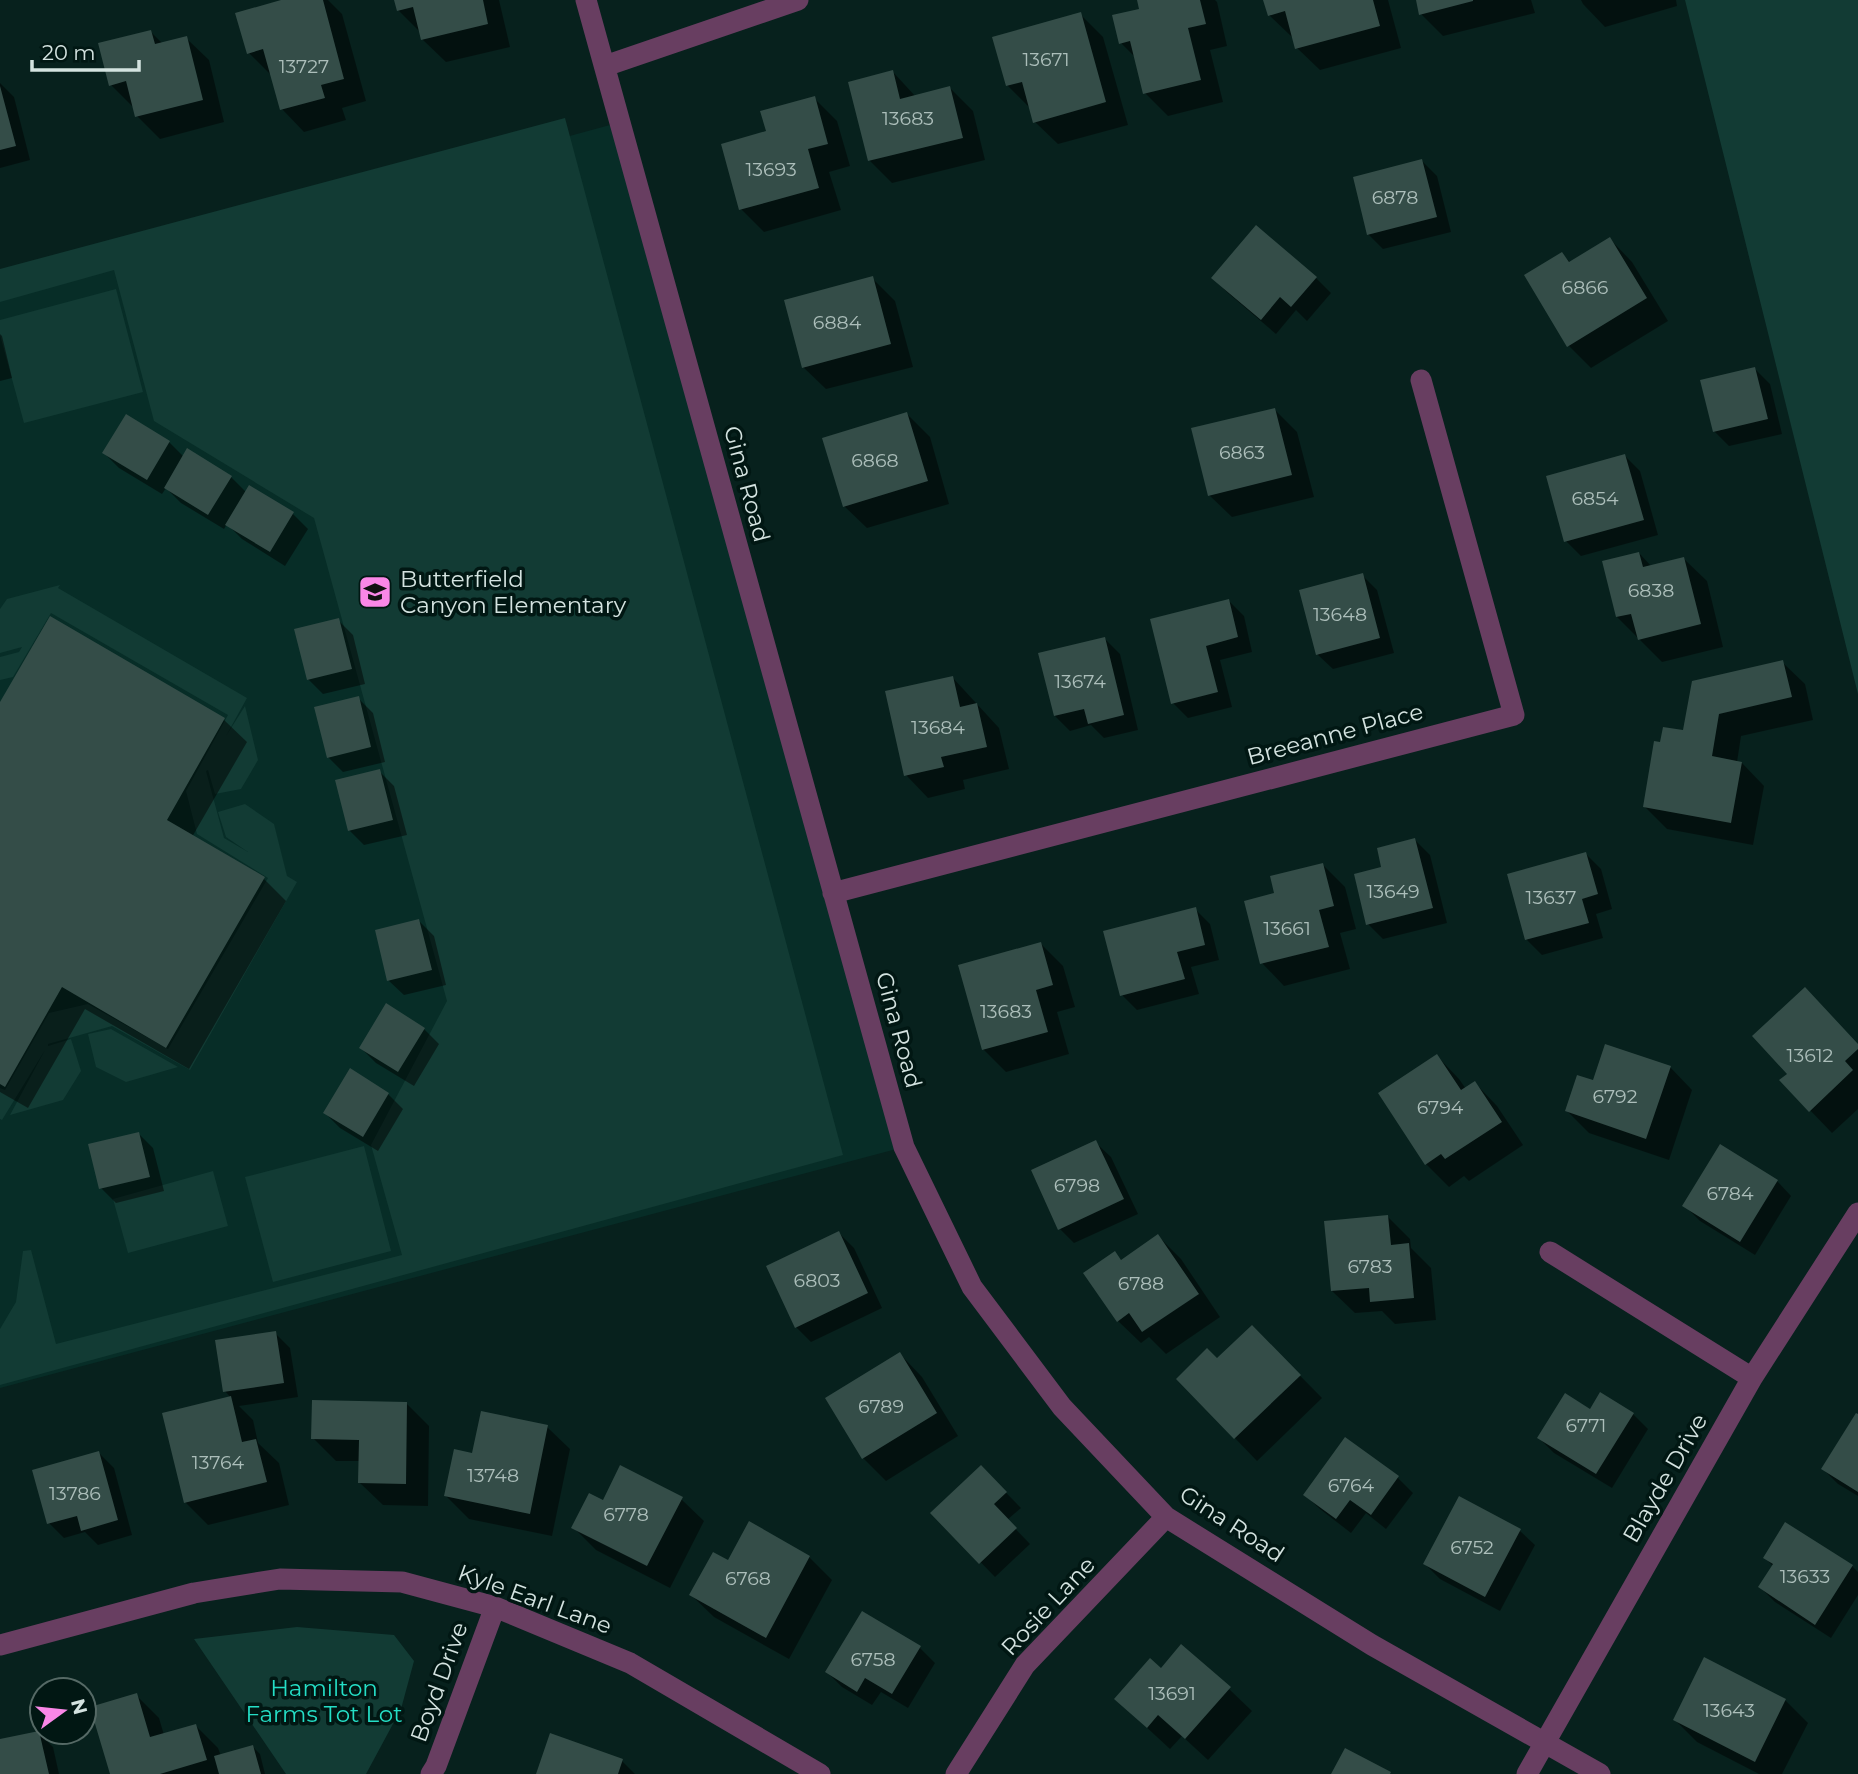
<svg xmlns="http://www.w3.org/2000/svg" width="1858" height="1774" font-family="Montserrat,sans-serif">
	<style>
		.built { fill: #072d27 }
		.green { fill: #123b34 }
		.shadow { fill: #0007 }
		.building { fill: #344d48 }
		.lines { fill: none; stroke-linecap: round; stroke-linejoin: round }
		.street { stroke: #683e61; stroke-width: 21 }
		.labels { text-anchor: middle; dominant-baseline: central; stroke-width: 7; stroke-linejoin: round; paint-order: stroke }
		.number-label { font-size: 19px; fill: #acbeba }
		.street-label { font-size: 23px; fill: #d4e3e0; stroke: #011713 }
		.poi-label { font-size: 23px; fill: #d4e3e0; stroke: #011713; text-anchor: start }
		.park-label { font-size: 23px; fill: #25dec6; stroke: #011713 }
	</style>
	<rect width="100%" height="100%" fill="#07211d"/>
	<path class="built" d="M621 122 904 1147 0 1388V291Z"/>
	<path class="green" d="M1685 0H1858V694Z
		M565 118 843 1155 0 1385V1329L16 1302 23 1251 31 1250 56 1344 402 1255 371 1145 447 1001 314 518 154 421 114 270 0 302V269Z
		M116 289 143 392 24 423 0 335V320Z
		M60 585 58 588 247 698 226 736 245 706 258 760 241 789 215 794 208 770 206 771 224 838 248 852 226 837 218 812 245 804 274 824 287 876 297 882 190 1070 112 1026 48 1044V1046L71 1039 81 1071 63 1100 10 1115 45 1050 2 1120 0 1119V1088L5 1090 49 1013 88 1004 168 1049 268 878 197 834 186 791 228 715 51 613 13 677 0 680V657L19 652 22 647 0 653V609L7 599Z
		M111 1029 178 1067 126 1082 96 1067 88 1034Z
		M364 1146 391 1251 273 1282 245 1177Z
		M213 1171 228 1226 128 1253 113 1199Z
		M297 1627 394 1635 414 1661 401 1709 366 1774H286L194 1639Z"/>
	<path class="shadow" d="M288 0H328L342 14 366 101 342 108 346 120 304 132 282 109 271 75 249 53Z
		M396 0H499L510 47 446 62 423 40 421 33 398 10Z
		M1139 0H1215L1217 2 1227 46 1210 50 1223 102 1168 116 1145 93 1136 58 1121 43 1142 10Z
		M1265 0H1388L1401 48 1320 70 1297 48 1294 37H1292L1269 15Z
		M1417 0H1531L1535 13 1443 36 1421 14Z
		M1581 0H1676L1677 6 1605 27 1583 4Z
		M1080 14 1103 37 1128 125 1058 144 1035 122 1030 108 1007 85Z
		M151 32 163 44 186 38 209 60 224 122 160 139 137 116 133 107 111 85Z
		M893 72 916 97 950 88 973 111 985 160 892 183 869 160Z
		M0 83 14 97 30 160 0 168Z
		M814 98 837 121 850 166 829 172 841 210 764 232 741 209 768 133Z
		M1422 161 1437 176 1451 232 1383 249 1368 234Z
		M1256 227 1316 278 1331 293 1307 321 1296 310 1276 334 1228 293 1213 278Z
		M1610 239 1632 262 1668 321 1591 368 1569 346 1562 254 1571 263Z
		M872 278 895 301 913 367 826 389 803 367Z
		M0 334 2 336 12 378 0 381Z
		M1755 369 1770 384 1782 434 1729 446 1714 431Z
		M1275 410 1297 432 1314 497 1232 517 1209 495Z
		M907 414 930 437 949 504 867 528 844 506Z
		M126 416 169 442 184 457 231 477 246 492 293 514 308 529 285 566 242 539 227 524 224 529 181 503 166 488 162 494 119 468 104 453Z
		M1625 456 1640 471 1658 535 1581 556 1566 541Z
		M1639 553 1652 567 1684 559 1707 581 1723 647 1662 662 1617 617Z
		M1362 575 1377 590 1394 653 1333 669 1318 655 1302 591Z
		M1229 601 1244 616 1252 652 1220 660 1232 707 1188 718 1173 703Z
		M338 620 353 635 365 684 323 694 308 679Z
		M1105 639 1120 654 1138 730 1104 738 1091 725 1070 731 1055 716Z
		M1782 662 1805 684 1813 720 1741 736 1737 762 1742 763 1764 786 1753 845 1667 829 1644 806 1662 744 1684 732Z
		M953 678 999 728 1009 769 963 780 965 789 928 798 906 775Z
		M358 698 373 713 385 762 343 772 328 757Z
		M0 704 224 720 247 742 192 837 263 878 286 901 189 1069 85 1009 28 1108 0 1092Z
		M379 771 394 786 407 835 364 845 349 830Z
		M1415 840 1430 855 1447 923 1383 939 1368 924 1383 869Z
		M1586 854 1601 869 1612 909 1596 914 1603 938 1542 955 1527 940 1509 875Z
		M1323 865 1345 887 1356 929 1340 933 1350 969 1284 986 1262 963 1276 894Z
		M1195 909 1210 924 1219 960 1191 967 1199 994 1137 1010 1122 995Z
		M419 921 434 936 446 985 404 995 389 981Z
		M1041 944 1063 966 1075 1007 1057 1012 1069 1054 1006 1072 983 1049Z
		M424 1029 439 1044 414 1086 376 1063 361 1048Z
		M1858 1045V1109L1832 1133 1782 1081Z
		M1437 1056 1459 1079 1466 1089 1475 1083 1497 1106 1523 1145 1469 1181 1464 1176 1449 1187 1426 1164Z
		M1670 1067 1692 1090 1669 1160 1589 1133 1567 1111 1595 1083Z
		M388 1094 403 1109 378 1151 340 1128 325 1113Z
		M138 1133 153 1148 164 1191 116 1203 101 1188Z
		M1096 1143 1111 1157 1138 1214 1074 1243 1060 1229Z
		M1777 1181 1791 1196 1755 1255 1700 1221 1685 1206Z
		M1388 1217 1410 1239 1411 1248 1431 1268 1436 1320 1395 1324 1382 1311 1355 1313 1332 1291Z
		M839 1233 854 1248 882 1308 811 1342 796 1327Z
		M1158 1236 1181 1259 1220 1317 1166 1354 1149 1337 1141 1343 1118 1321 1115 1254 1122 1261Z
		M1252 1327 1322 1398 1257 1461 1178 1379 1217 1360Z
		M275 1333 290 1348 298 1397 239 1406 253 1420 258 1443 279 1463 289 1505 208 1525 185 1502 231 1398 225 1391Z
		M900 1354 922 1377 958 1436 886 1481 863 1458Z
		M406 1403 429 1426 428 1506 383 1505 360 1483V1461H336L313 1438Z
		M1591 1411 1633 1414 1648 1429 1612 1488 1554 1453 1539 1438Z
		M1858 1416V1496L1838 1484 1823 1469Z
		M547 1427 570 1449 552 1536 469 1519 446 1496 473 1455Z
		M1345 1439 1398 1478 1413 1493 1386 1529 1366 1513 1351 1533 1320 1509 1305 1495Z
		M99 1453 114 1468 132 1535 98 1545 85 1532 64 1538 49 1523Z
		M981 1467 1021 1508 1007 1520 1030 1544 995 1577 933 1513Z
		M681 1499 704 1521 670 1588 596 1550 573 1527 603 1502Z
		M1520 1531 1535 1545 1500 1611 1440 1579 1425 1564Z
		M809 1557 832 1580 789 1659 714 1617 691 1595 728 1563Z
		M1765 1558 1852 1566 1858 1572V1595L1831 1638 1775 1602 1760 1587 1773 1566Z
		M862 1613 920 1648 935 1663 908 1708 881 1692 872 1705 842 1687 827 1672Z
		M1161 1670 1229 1689 1252 1711 1208 1760 1182 1736 1170 1749 1116 1699Z
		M136 1695 159 1718 164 1735 196 1726 218 1748 221 1756 253 1747 260 1754 265 1774H111Z
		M1785 1700 1808 1723 1782 1774H1759L1697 1742 1675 1720Z
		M38 1732 53 1747 59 1774H0V1741Z
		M622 1761 635 1774H537Z"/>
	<path class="building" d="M281 0H323L344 79 321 85 325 98 280 110 263 49 247 54 235 13Z
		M394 0H483L488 24 421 40 413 7 397 11Z
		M1137 0H1200L1206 24 1188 28 1201 80 1143 94 1130 41 1119 44 1112 15 1139 9Z
		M1263 0H1373L1380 26 1295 49 1285 11 1268 16Z
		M1416 0H1473V1L1419 15Z
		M1081 12 1106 102 1033 123 1022 82 1006 86 992 37Z
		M151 30 155 44 187 36 203 100 135 117 126 81 109 86 98 43Z
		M893 70 900 99 950 86 963 138 868 161 848 82Z
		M0 86 16 146 0 150Z
		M815 96 828 144 808 149 819 188 739 210 721 144 766 131 760 111Z
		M1422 159 1437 217 1367 235 1353 177Z
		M1256 225 1317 277 1291 307 1280 297 1261 320 1211 278Z
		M1610 237 1647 298 1567 347 1524 275 1562 252 1569 262Z
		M873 276 891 344 802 368 784 300Z
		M1755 367 1768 419 1713 432 1700 380Z
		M1275 408 1292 475 1208 496 1191 428Z
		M907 412 928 481 843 507 822 438Z
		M126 414 170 441 147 480 102 453Z
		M187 448 232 476 208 515 164 488Z
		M1625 454 1644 520 1564 542 1546 476Z
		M249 485 294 512 270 552 225 525Z
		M1639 552 1643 567 1684 557 1701 624 1638 640 1631 614 1616 617 1602 561Z
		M1363 573 1380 638 1316 655 1299 590Z
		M1229 599 1238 637 1206 646 1218 692 1171 704 1150 619Z
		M50 616 225 718 167 820 265 877 166 1048 62 987 5 1087 0 1084V702Z
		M339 618 352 669 307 680 294 629Z
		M1105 637 1124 715 1088 724 1084 709 1054 716 1038 653Z
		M1783 660 1792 697 1719 714 1712 756 1742 762 1731 823 1643 807 1654 741 1660 742 1663 727 1683 730 1692 681Z
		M953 676 960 707 977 703 987 747 941 757 944 767 904 776 885 691Z
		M359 696 371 747 327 758 314 707Z
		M380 769 393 820 348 831 335 780Z
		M1415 838 1433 908 1366 925 1354 874 1381 867 1377 848Z
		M1586 852 1598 894 1582 899 1589 923 1525 940 1507 874Z
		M1323 863 1334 906 1319 910 1329 947 1260 964 1244 901 1274 893 1270 876Z
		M1196 907 1205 945 1177 952 1185 979 1120 996 1103 931Z
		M419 919 432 970 387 981 375 930Z
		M1041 942 1053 985 1036 990 1048 1032 982 1050 958 965Z
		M1805 987 1858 1044V1049L1845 1061 1853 1070 1809 1112 1779 1080 1787 1074 1752 1036Z
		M386 1003 425 1028 398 1072 359 1048Z
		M1605 1044 1671 1066 1646 1139 1565 1111 1577 1075 1593 1080Z
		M1437 1054 1461 1090 1475 1081 1502 1122 1445 1159 1441 1154 1425 1165 1378 1093Z
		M350 1068 389 1093 363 1137 323 1113Z
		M139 1132 150 1177 99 1189 88 1144Z
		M1096 1140 1124 1199 1058 1230 1031 1170Z
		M1720 1144 1778 1180 1740 1242 1682 1206Z
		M1388 1215 1391 1245 1409 1243 1414 1298 1370 1302 1369 1288 1331 1291 1324 1221Z
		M839 1231 868 1293 795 1328 766 1266Z
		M1158 1234 1199 1294 1142 1332 1129 1313 1117 1322 1083 1273 1115 1251 1121 1260Z
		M1252 1325 1301 1375 1234 1439 1176 1379 1207 1348 1217 1358Z
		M276 1331 284 1383 223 1392 215 1340Z
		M900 1352 937 1413 862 1459 825 1398Z
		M1600 1392 1634 1413 1596 1474 1537 1438 1565 1393 1590 1409Z
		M231 1396 242 1442 256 1439 267 1482 184 1503 162 1413Z
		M312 1400 407 1402 406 1484 358 1483 359 1440 311 1439Z
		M481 1411 548 1425 530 1514 444 1496 454 1449 472 1453Z
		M1856 1413 1858 1414V1492L1821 1469Z
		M1345 1437 1399 1476 1371 1515 1350 1500 1336 1519 1303 1495Z
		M99 1451 118 1520 81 1531 77 1516 47 1524 32 1470Z
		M620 1465 683 1497 647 1566 571 1528 589 1493 603 1500Z
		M981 1465 1007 1492 994 1504 1017 1528 979 1564 930 1513Z
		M1459 1496 1521 1529 1485 1597 1423 1564Z
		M749 1521 810 1556 766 1638 689 1595 713 1552 728 1560Z
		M1785 1522 1853 1565 1815 1625 1758 1587 1773 1564 1763 1558Z
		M862 1611 921 1646 892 1694 865 1678 857 1692 825 1672Z
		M1181 1644 1231 1687 1185 1739 1158 1715 1147 1728 1114 1699 1150 1658 1161 1668Z
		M1704 1657 1786 1699 1755 1762 1673 1720Z
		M137 1693 150 1737 196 1724 207 1760 160 1774H110L90 1707Z
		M39 1731 49 1774H0V1739Z
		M550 1733 623 1759 618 1774H536Z
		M253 1745 261 1774H219L214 1756Z
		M1345 1748 1391 1772 1390 1774H1331Z"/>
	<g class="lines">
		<path class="street" d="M586 0 904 1147 972 1287 1062 1407 1166 1517 1372 1645 1600 1774
			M605 66 798 0
			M833 893 1514 715 1421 380
			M1550 1252 1752 1378
			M0 1645 194 1593 280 1579 402 1582 495 1607 630 1663 820 1774
			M431 1774 436 1766 495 1607
			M956 1774 1025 1665 1166 1517
			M1527 1774 1752 1378 1858 1213"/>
	</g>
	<defs>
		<symbol id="school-square" viewBox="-11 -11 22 22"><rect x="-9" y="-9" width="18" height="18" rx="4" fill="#fa87e7" stroke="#011713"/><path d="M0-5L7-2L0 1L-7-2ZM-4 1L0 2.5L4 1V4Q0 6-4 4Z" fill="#111"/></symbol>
	</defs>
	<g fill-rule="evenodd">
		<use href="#school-square" x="356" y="573" width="38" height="38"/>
	</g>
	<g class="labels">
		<g class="number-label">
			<text x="1046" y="59">13671</text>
			<text x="304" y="66">13727</text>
			<text x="908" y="118">13683</text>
			<text x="771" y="169">13693</text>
			<text x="1395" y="197">6878</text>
			<text x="1585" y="287">6866</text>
			<text x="837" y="322">6884</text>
			<text x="1242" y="452">6863</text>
			<text x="875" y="460">6868</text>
			<text x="1595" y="498">6854</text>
			<text x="1651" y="590">6838</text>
			<text x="1340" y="614">13648</text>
			<text x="1080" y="681">13674</text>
			<text x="938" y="727">13684</text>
			<text x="1393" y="891">13649</text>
			<text x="1551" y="897">13637</text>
			<text x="1287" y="928">13661</text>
			<text x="1006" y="1011">13683</text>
			<text x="1810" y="1055">13612</text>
			<text x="1615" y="1096">6792</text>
			<text x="1440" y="1107">6794</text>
			<text x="1077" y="1185">6798</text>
			<text x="1730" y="1193">6784</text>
			<text x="1370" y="1266">6783</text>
			<text x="817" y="1280">6803</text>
			<text x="1141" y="1283">6788</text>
			<text x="881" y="1406">6789</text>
			<text x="1586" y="1425">6771</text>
			<text x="218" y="1462">13764</text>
			<text x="493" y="1475">13748</text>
			<text x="1351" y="1485">6764</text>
			<text x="75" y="1493">13786</text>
			<text x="626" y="1514">6778</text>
			<text x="1472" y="1547">6752</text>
			<text x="1805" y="1576">13633</text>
			<text x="748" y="1578">6768</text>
			<text x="873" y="1659">6758</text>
			<text x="1172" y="1693">13691</text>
			<text x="1729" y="1710">13643</text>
		</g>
		<g class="street-label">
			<text transform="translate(747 484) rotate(75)">Gina Road</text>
			<text transform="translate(1335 734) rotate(-15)">Breeanne Place</text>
			<text transform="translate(899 1030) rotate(75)">Gina Road</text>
			<text transform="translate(1665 1478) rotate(-60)">Blayde Drive</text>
			<text transform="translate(1232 1524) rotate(33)">Gina Road</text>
			<text transform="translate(535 1599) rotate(20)">Kyle Earl Lane</text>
			<text transform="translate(1048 1606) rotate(-47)">Rosie Lane</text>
			<text transform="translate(439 1682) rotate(-70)">Boyd Drive</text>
		</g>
		<g class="poi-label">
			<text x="400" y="579">Butterfield<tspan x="400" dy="26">Canyon Elementary</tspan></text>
		</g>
		<g class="park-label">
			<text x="324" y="1688">Hamilton<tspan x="324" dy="26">Farms Tot Lot</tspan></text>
		</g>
	</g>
	<g transform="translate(63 1711) rotate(75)"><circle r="33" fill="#011713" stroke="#556965" stroke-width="2"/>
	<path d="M0-5L12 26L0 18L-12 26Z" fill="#fa87e7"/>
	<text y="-10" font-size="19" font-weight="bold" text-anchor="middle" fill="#d4e3e0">N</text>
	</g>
	<path d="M32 60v10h107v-10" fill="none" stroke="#d4e3e0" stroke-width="3.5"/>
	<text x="42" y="60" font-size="21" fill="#d4e3e0" stroke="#011713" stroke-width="5" paint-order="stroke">20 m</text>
</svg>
